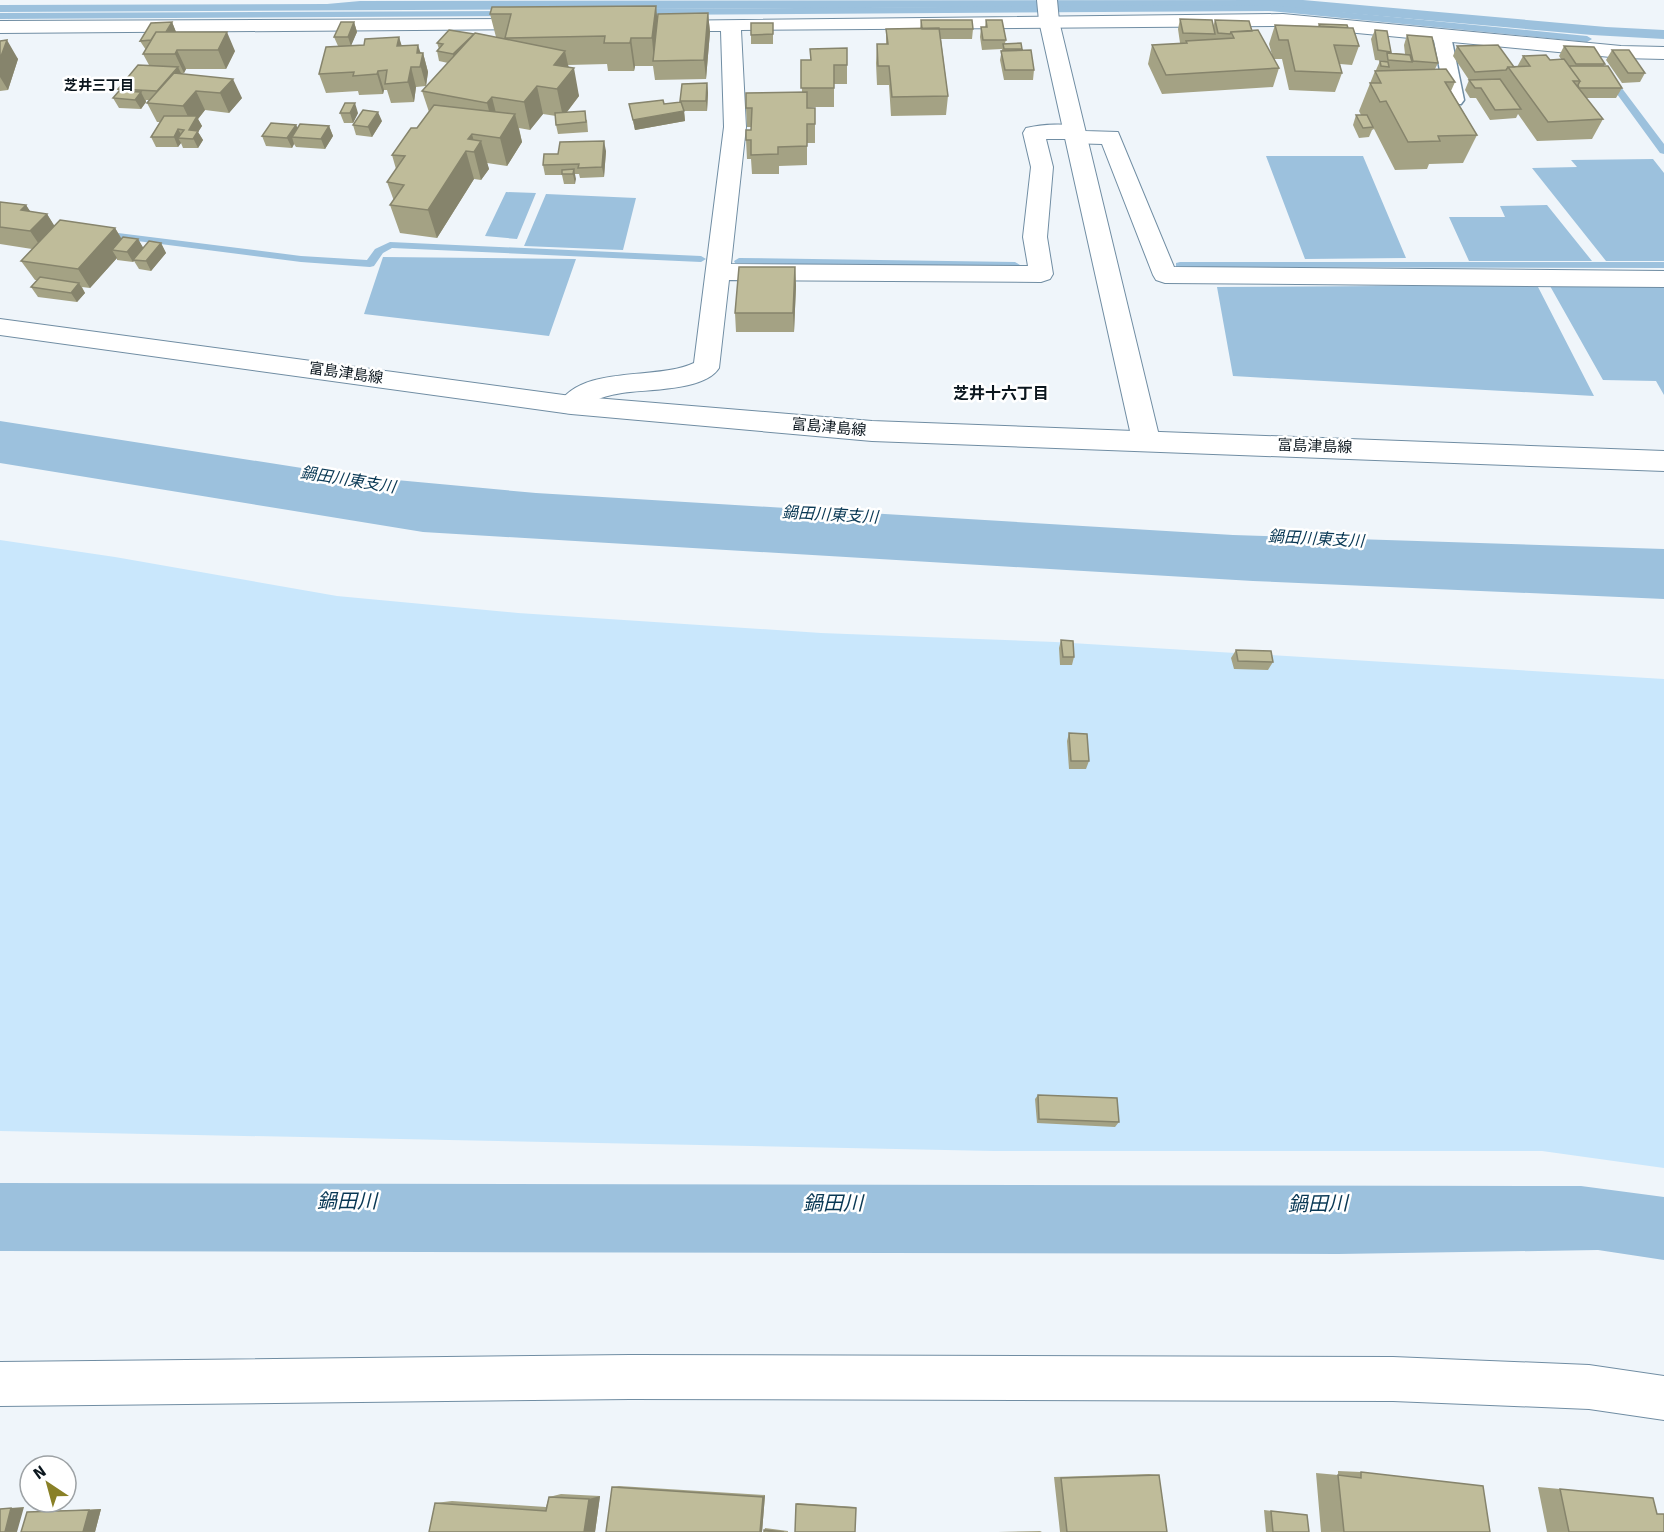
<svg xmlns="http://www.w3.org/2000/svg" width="1664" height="1532" font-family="Signika,'Noto Sans JP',sans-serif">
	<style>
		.green { fill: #c9e7fc }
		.water { fill: #9cc1dd }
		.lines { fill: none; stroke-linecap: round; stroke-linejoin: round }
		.stream { fill: #9cc1dd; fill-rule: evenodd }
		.service-casing { stroke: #708da3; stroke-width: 3 }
		.minor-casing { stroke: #708da3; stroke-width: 2 }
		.tertiary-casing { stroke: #708da3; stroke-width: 2 }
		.secondary-casing { stroke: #708da3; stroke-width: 2 }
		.service { fill: #fff; fill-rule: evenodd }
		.minor { fill: #fff; fill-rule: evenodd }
		.tertiary { fill: #fff; fill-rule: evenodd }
		.secondary { fill: #fff; fill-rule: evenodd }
		.wall { fill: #a4a284 }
		.shaded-wall { fill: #86846c }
		.building { fill: #bfbc9a; stroke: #86846c; stroke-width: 1.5 }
		.labels { text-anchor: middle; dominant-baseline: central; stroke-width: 5; stroke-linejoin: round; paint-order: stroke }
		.far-neighbourhood-label { font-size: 14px; font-weight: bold; fill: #0b161e; stroke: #fff }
		.street-label { font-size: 15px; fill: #0b161e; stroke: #fff }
		.neighbourhood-label { font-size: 16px; font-weight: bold; fill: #0b161e; stroke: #fff }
		.water-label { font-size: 16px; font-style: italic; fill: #093854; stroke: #fff }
		.near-water-label { font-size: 20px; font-style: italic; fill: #093854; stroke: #fff }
	</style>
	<rect width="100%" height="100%" fill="#eff5fa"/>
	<path class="green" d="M0 540 115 557 337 596 518 613 821 633 1055 642 1664 679V1168L1542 1151H994L0 1131Z"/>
	<path class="water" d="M1303 0 1606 27 1664 30V39L1592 35 1268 6 0 12V5L327 4 360 1Z
		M1266 156H1363L1406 258 1305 259Z
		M1653 159 1664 173V261H1606L1532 168 1577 167 1571 160Z
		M506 192 536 193 517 239 485 236Z
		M546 194 636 198 623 250 524 246Z
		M1547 205 1592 261H1469L1449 217H1505L1500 206Z
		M383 257 576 259 549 336 364 314Z
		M1537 285 1594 396 1233 376 1217 287Z
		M1550 286H1664V395L1656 381 1603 380Z
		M0 421 353 476 536 493 1233 535 1664 549V599L1253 581 423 532 0 463Z
		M0 1183 1581 1186 1664 1197V1260L1598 1250 1338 1254 0 1251Z"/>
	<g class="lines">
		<path class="stream" d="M1269 5 1587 36 1592 39 1587 42 1269 11 636 15 632 12 636 9Z
			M513 11V15L510 16 0 19V13Z
			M1606 75H1612L1664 144V154L1660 153 1606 79Z
			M102 231 301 256 367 260 375 249 390 242 701 256 706 259 701 262 392 248 383 253 374 266 370 267 301 262 98 236V232Z
			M739 258 1015 262 1020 265 1015 268 735 263 734 261Z
			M1180 262H1664V268L1176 267V263Z"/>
		<defs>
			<path id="service" d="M1442 31 1448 32 1451 36 1464 100 1461 104H1449L1446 100 1433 36 1436 32Z"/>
			<path id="minor" d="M1283 14 1621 46 1664 47V59L1621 58 1283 26 741 30 746 127 731 264 1028 266 1023 237 1031 167 1023 133 1026 128C1043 124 1066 123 1083 127L1085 131 1118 132 1174 267 1664 271V287L1165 283 1156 280 1153 275 1102 144 1068 143 1066 139H1046L1053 167 1047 237 1053 274 1050 279 1041 282 729 280 719 368C705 391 647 389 622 393 611 395 600 397 591 403 579 410 576 416 562 412L558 405C582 364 656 381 694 363L724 127 721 31H665L658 29 655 25 658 21Z
				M538 19 545 21 548 25 545 29 0 33V21Z"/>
			<path id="tertiary" d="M1037 0H1057L1059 21 1160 440 1156 447 1146 450 1136 447 1132 440 1039 21Z
				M630 1355 1393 1357 1589 1365 1664 1376V1420L1589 1409 1393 1401 630 1399 0 1406V1362Z"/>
			<path id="secondary" d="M0 319 571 396 872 421 1664 451V471L872 441 571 414 0 335Z"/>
		</defs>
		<use href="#service" class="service-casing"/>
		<use href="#minor" class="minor-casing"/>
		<use href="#tertiary" class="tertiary-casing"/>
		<use href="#secondary" class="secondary-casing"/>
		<use href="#service" class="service"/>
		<use href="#minor" class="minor"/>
		<use href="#tertiary" class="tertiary"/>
		<use href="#secondary" class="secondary"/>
	</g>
	<path class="wall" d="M492 7 658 20 708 13 710 32 706 79 655 80 653 66H635L634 71H608L607 64 568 65 579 96 567 112 587 120 588 132 558 134 556 125V116L543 114 530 130 519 128 522 142 507 166 487 163 489 169 481 180 474 179 437 238 400 233 390 205 394 201 387 182 396 169 392 155 417 128 429 112 422 91 448 63 439 61 437 51 439 49 437 43 496 37 490 14Z
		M1180 19 1213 27 1215 20 1252 31 1272 55 1269 44 1275 25 1318 26 1319 24 1348 28 1359 46 1352 65 1340 64 1342 73 1335 92 1289 90 1282 59H1274L1279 68 1273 87 1162 94 1148 64 1152 45 1185 43H1180L1178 29Z
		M921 20 973 29 972 39H941L948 96 946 115 891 116 889 85H877L876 63 877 44H886V29H920Z
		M986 20 1006 40 1005 43 1022 49V50L1034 70 1033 80H1004L1000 60 1002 49 982 50 980 37 981 27H985Z
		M172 22 176 32 235 51 226 69H186L184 73H181L242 98 229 113 205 110 198 119 202 126 198 132 203 140 198 148H183L181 143 178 147H156L151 137 160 122H157L147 103 149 100H146V102L141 109 119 108 113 98 119 91 118 89 149 65 143 54 146 50 140 41Z
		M354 22 357 32 351 45H364L399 37 401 46 423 53 428 72 426 86 416 87 414 102 391 103 387 90H384L383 94 359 95 358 91 326 93 319 74 338 46 334 37Z
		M1375 30 1391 52V53L1405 54 1404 45 1407 35 1438 63 1435 69 1455 82 1451 91 1477 135 1463 163 1429 164 1427 169 1395 170 1374 129 1372 130 1369 137 1359 138 1353 125 1356 115H1361L1359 111 1375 71 1376 70 1380 61H1384L1375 60 1371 39Z
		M773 33V44H751V35Z
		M0 41 18 59 8 90 0 91Z
		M1457 46 1514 67H1517L1523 56 1550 60 1561 59 1559 56 1564 46 1605 64 1604 66 1622 88 1616 98H1586L1603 119 1592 139 1537 141 1518 114 1516 118 1490 120 1476 98H1470L1465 90 1469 80 1453 56Z
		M847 48V84H834V107H807L815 108V143H807V165L779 166V174H752L751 159H747L746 140 751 130V127H747L746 108 802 92 801 60H810Z
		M1612 50 1645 73 1640 82 1622 83 1606 60Z
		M707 83 708 93 707 111H684L685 121 635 130 629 104H664L680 102 682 84Z
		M340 113H358L353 123H344Z
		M382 121 372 137 356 135 353 125Z
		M296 125 298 128 329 126 333 136 325 149 296 147 294 144 292 148 266 146 262 136Z
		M606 151 604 177 580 178 579 174H575V184H564L562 175H545L543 165Z
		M0 202 26 205 30 212 47 214 54 226 115 228 122 239H138L143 248 161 243 166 253 151 271 139 269 134 261 133 262 117 260V258L90 288 82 287 85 293 77 302 38 297 31 287 37 280H35L21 261 32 249 0 244Z
		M795 267 796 286 794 332H736L735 313Z
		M1061 640 1074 657 1072 665H1060L1059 648Z
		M1236 650 1273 662 1268 670 1234 669 1231 658Z
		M1069 733 1089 761 1086 769H1069L1067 741Z
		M1038 1095 1119 1122 1115 1127 1037 1123 1035 1099Z
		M1338 1471 1361 1472 1490 1532H1321L1316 1473 1338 1475Z
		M1149 1474 1159 1475 1167 1532H1060L1054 1477Z
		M619 1486 765 1495 762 1532 612 1487Z
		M1538 1487 1560 1489 1664 1532H1547Z
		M561 1494 600 1496 595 1532H429L435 1503 452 1501 546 1507 549 1497Z
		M797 1503 856 1507V1508L796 1504Z
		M101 1509 95 1532H21L27 1512Z
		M1264 1510 1307 1515 1309 1532H1266Z
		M765 1528 788 1531V1532H764Z
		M1040 1531 1042 1532H998Z"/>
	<path class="shaded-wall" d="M656 6 659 33 654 61 652 38Z
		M708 13 710 32 706 79 704 60Z
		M172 22 176 32 162 40Z
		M354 22 357 32 351 46 348 37Z
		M227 32 235 51 226 69 218 50Z
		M474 34 455 64 453 54Z
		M399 37 405 56 397 46Z
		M631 38 635 66 634 71 630 43Z
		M7 40 18 59 8 90 0 77V59Z
		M418 45 422 57 423 53 428 72 426 86 417 53Z
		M177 50 186 69 184 73 175 54Z
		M565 51 570 74 574 68 579 96 563 117 557 89 554 65Z
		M178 67 183 77 160 92Z
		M411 67 416 87 414 102 408 82Z
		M378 71 384 90 383 94 377 74Z
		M233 79 242 98 229 113 220 93Z
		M707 83 708 93 707 111 706 101Z
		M537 86 543 114 530 130 524 102Z
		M196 91 205 110 198 119 202 126 198 132 203 140 198 148 189 130 192 125 183 106Z
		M141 92 146 102 141 109 135 100Z
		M492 97 499 125 494 131 487 103Z
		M355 103 358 113 353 123 350 113Z
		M684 111 685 121 635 130 633 120Z
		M378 112 382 121 372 137 368 127Z
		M515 114 522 142 507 166 500 138Z
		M296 125 300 134 292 137 294 144 292 148 287 138Z
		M329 126 333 136 325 149 321 139Z
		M178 129 183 138H178L181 143 178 147 174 137Z
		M472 134 476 149 481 141 489 169 481 180 474 152 468 139Z
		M604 141 606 151 604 177 602 167Z
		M466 151 474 179 437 238 428 210Z
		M574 169 576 179 575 184 573 174Z
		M26 205 38 223 47 214 59 233 43 250 30 231 21 210Z
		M115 228 126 247 112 250 117 258 90 288 78 269Z
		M138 239 144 249 133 262 127 252Z
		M161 243 166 253 151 271 146 261Z
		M795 267 796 286 794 332 793 313Z
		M79 283 85 293 77 302 71 293Z
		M765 1495 762 1532H760L763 1497Z
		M600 1496 595 1532H584L589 1499Z
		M24 1507 17 1532H5L11 1508Z
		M101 1509 95 1532H83L89 1510Z"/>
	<path class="building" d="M656 6 652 38H631L630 43H604L605 36 505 38 511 14H490L492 7Z
		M708 13 704 60 653 61 658 14Z
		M1180 19 1212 20 1215 34 1183 33Z
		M921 20H972L973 29H922Z
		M986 20H1002L1006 40H983L981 27H987Z
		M1215 20 1249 21 1252 31 1231 32 1230 34 1218 33Z
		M172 22 166 32H156L151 40 140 41 151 23Z
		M341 22H354L348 37H334Z
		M751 23H773V34L751 35Z
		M1319 24 1347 25 1348 28 1320 26Z
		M1275 25 1353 28 1359 46 1334 45 1342 73 1295 71 1288 40H1279Z
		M939 28 948 96 892 97 889 66H878L877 44H888L886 29Z
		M449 30 474 34 453 54 437 51 443 44 437 43Z
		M1258 30 1279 68 1166 75 1152 45 1187 43 1186 41 1234 38 1231 32Z
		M1375 30 1387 31 1391 52 1378 50Z
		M156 32H227L218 50H177L175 54H143Z
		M475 33 565 51 554 65 574 68 557 89 537 86 524 102 492 97 487 103 422 91Z
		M1407 35 1432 37 1438 63 1413 61Z
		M399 37 397 46 418 45 417 53H423L420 67H411L408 82 385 84 387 70 378 71 377 74 353 76 354 72 319 74 326 47 364 45 365 39Z
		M7 40 0 59V41Z
		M1021 43 1022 49H1004L1003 44Z
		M1498 45 1514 67H1508L1506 70 1475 72 1457 46Z
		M1564 46 1594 47 1605 64H1576Z
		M847 48V65H834V88H801V60H811L810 49Z
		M1031 50 1034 70H1005L1001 51Z
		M1612 50H1629L1645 73H1628Z
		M1387 53 1410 55 1412 62 1388 60Z
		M1546 55 1550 60 1564 59 1580 81H1573L1603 119 1548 122 1508 67 1530 66 1523 56Z
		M1380 61 1388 62 1389 67 1381 66Z
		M138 65 178 67 157 91 118 89Z
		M1569 66H1608L1622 88H1579L1578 85 1580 81Z
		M1446 69 1455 82H1445L1477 135 1438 136 1440 141 1408 142 1386 101 1380 102 1370 83H1381L1375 71Z
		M174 73 233 79 220 93 196 91 183 106 147 103Z
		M1500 79 1521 109 1495 110 1481 88H1475L1469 80Z
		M707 83 706 101H680L682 84Z
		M119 91 141 92 135 100 113 98Z
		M807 92V108H815V124H807V146L778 147V154L751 155V140H746V130H751L752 108H746V93Z
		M663 100 664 104 681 102 684 111 633 120 629 104Z
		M345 103H355L350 113H340Z
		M434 105 515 114 500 138 472 134 468 139 481 141 474 152 466 151 428 210 390 205 404 185 387 182 405 156 392 155 411 128H417Z
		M363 110 378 112 368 127 353 125Z
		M585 111 586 122 556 125 555 113Z
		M1356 115H1367L1373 127 1363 128Z
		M164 116H197L189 130 198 131 193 139 178 138 184 130 178 129 174 137H151Z
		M271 123 296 125 287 138 262 136Z
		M300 124 329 126 321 139 292 137Z
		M604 141 602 167 578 168 579 164 543 165 544 154H558L560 142Z
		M574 169 573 174H562V170Z
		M0 202 26 205 21 210 47 214 30 231 0 227Z
		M60 220 115 228 78 269 21 261Z
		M123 237 138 239 127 252 112 250Z
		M149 241 161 243 146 261 133 260Z
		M739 267H795L793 313H735Z
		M40 277 79 283 71 293 31 287Z
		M1061 640 1073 641 1074 657H1063Z
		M1236 650 1271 651 1273 662 1238 661Z
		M1069 733 1087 734 1089 761H1071Z
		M1038 1095 1117 1098 1119 1122 1039 1119Z
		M1361 1472 1483 1486 1490 1532H1344L1338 1475 1361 1478Z
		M1159 1475 1167 1532H1067L1061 1478Z
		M612 1487 763 1497 760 1532H606Z
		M1560 1489 1653 1498 1657 1514H1664V1532H1569Z
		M549 1497 589 1499 584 1532H429L435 1503 546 1511Z
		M796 1504 856 1508 855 1532H795Z
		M11 1508 5 1532H0V1509Z
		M89 1510 83 1532H21L27 1512Z
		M1271 1511 1307 1515 1309 1532H1273Z
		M764 1530 784 1532H764Z"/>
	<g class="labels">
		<g class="far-neighbourhood-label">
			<text x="99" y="85">芝井三丁目</text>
		</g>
		<g class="street-label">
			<text transform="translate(346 373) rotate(8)">富島津島線</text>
			<text transform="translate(829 427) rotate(5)">富島津島線</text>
			<text transform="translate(1315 446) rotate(2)">富島津島線</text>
		</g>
		<g class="neighbourhood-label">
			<text x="1001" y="394">芝井十六丁目</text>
		</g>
		<g class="water-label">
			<text transform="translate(348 480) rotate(9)">鍋田川東支川</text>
			<text transform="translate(830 515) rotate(3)">鍋田川東支川</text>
			<text transform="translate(1316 539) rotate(3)">鍋田川東支川</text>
		</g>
		<g class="near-water-label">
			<text x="347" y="1201">鍋田川</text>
			<text x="833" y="1203">鍋田川</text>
			<text transform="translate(1318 1204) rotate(-1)">鍋田川</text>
		</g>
	</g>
	<g transform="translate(48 1484) rotate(324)"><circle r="28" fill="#ffffff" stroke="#9da2a5" stroke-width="1.5"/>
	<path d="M0-4.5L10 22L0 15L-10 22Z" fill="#898027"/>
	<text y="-9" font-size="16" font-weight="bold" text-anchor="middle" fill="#0b161e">N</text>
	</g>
</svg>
